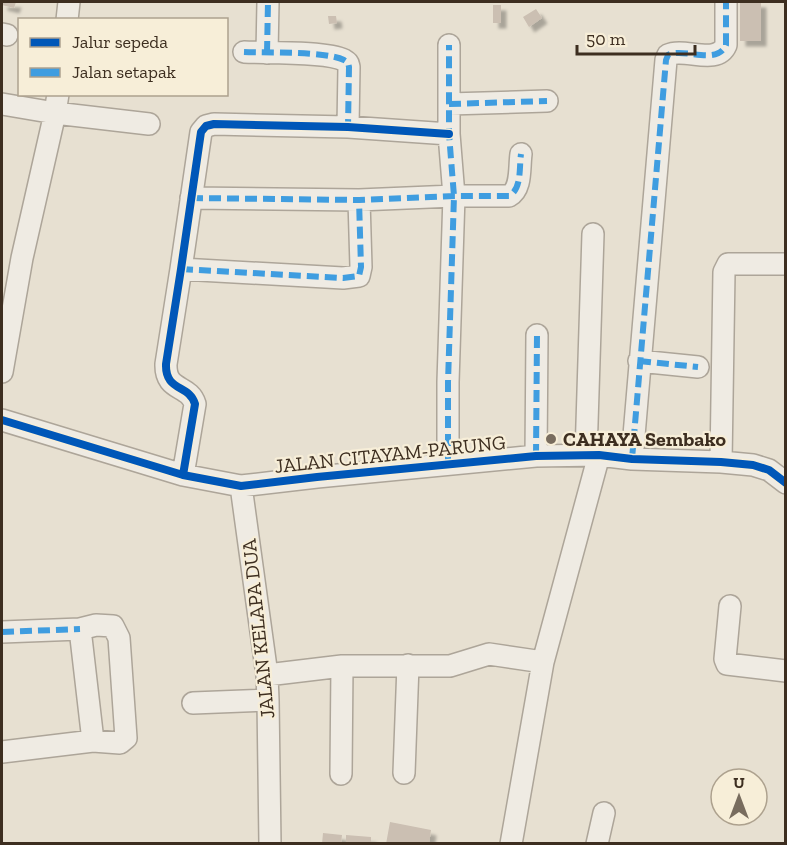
<svg xmlns="http://www.w3.org/2000/svg" width="787" height="845" font-family="'Zilla Slab',serif">
	<style>
		.building { fill: #cbbfb2; filter: url(#shadow) }
		.lines { fill: none; stroke-linecap: round; stroke-linejoin: round }
		.minor-casing { stroke: #ada599; stroke-width: 24 }
		.minor { stroke: #efebe3; stroke-width: 21 }
		.quiet { stroke: #3f9de0; stroke-width: 6; stroke-dasharray: 12 6; stroke-linecap: butt }
		.cycleway-casing { stroke: #f7eed8; stroke-width: 11 }
		.cycleway { stroke: #0057b8; stroke-width: 8 }
		.poi-dot { fill: #786c5e; stroke: #f7eed8; stroke-width: 2 }
		.labels { text-anchor: middle; dominant-baseline: central; stroke-width: 4.5; stroke-linejoin: round; paint-order: stroke }
		.poi-label { font-size: 20px; font-weight: bold; fill: #3d2e20; stroke: #f7eed8; text-anchor: start }
		.street-label { font-size: 20px; fill: #3d2e20; stroke: #f7eed8 }
	</style>
	<defs>
		<filter id="shadow"><feDropShadow dx="5.5" dy="5.5" stdDeviation="1.5" flood-color="#0004"/></filter>
	</defs>
	<rect width="100%" height="100%" fill="#e7e0d1"/>
	<path class="building" d="M2 2H16L14 8 2 5Z
		M740 2H761V41H740Z
		M493 5H501V23H493Z
		M536 9 542 18 529 27 523 17Z
		M328 16H336L337 23 329 24Z
		M390 822 431 830 429 844H386Z
		M323 833 342 835 341 844H322Z
		M346 835 371 837V844H346Z"/>
	<g class="lines">
		<defs>
			<path id="minor" d="M67 20 69 2
				M2 34 7 35
				M244 52C267 53 326 51 344 60 349 63 348 63 349 67L348 127
				M267 53 268 2
				M58 94 55 113 149 124
				M2 104 55 113 22 258 2 372
				M449 104 547 101
				M191 198 359 200 454 196H509C522 189 519 168 521 154
				M181 269 343 278 359 276 361 267 359 200
				M639 361 698 367
				M2 420 183 475 241 486 317 477 536 456 599 455 632 459 721 462 753 465 769 470 786 483
				M586 455 593 234
				M536 456 537 335
				M632 459 666 60 668 55C684 47 717 66 726 45V2
				M721 462 724 272 728 264H786
				M448 464V382L454 196 449 134V45
				M183 475 195 404C189 384 165 392 166 364L181 269 201 132 206 126 214 124 348 127 449 134
				M241 486 267 675 268 700 270 844
				M730 606 725 659 727 664 786 671
				M2 632 80 629
				M267 675 342 666H450L489 654 543 662
				M193 703 268 700
				M2 752 93 741 120 743 126 738 119 638 113 626 96 625 80 629 93 741
				M404 773 408 665
				M341 774 342 666
				M511 844 543 662 599 455
				M597 844 604 813"/>
		</defs>
		<use href="#minor" class="minor-casing"/>
		<use href="#minor" class="minor"/>
		<path class="quiet" d="M244 52C267 53 326 51 344 60 349 63 348 63 349 67L348 127
			M267 53 268 2
			M449 104 547 101
			M191 198 359 200 454 196H509C522 189 519 168 521 154
			M181 269 343 278 359 276 361 267 359 200
			M639 361 698 367
			M536 456 537 335
			M632 459 666 60 668 55C684 47 717 66 726 45V2
			M448 464V382L454 196 449 134V45
			M2 632 80 629"/>
		<defs>
			<path id="cycleway" d="M2 420 183 475 241 486 317 477 536 456 599 455 632 459 721 462 753 465 769 470 786 483
				M183 475 195 404C189 384 165 392 166 364L181 269 201 132 206 126 214 124 348 127 449 134"/>
		</defs>
		<use href="#cycleway" class="cycleway-casing"/>
		<use href="#cycleway" class="cycleway"/>
	</g>
	<circle class="poi-dot" cx="551" cy="439" r="6"/>
	<g class="labels">
		<g class="poi-label">
			<text x="563" y="439">CAHAYA Sembako</text>
		</g>
		<g class="street-label">
			<text transform="translate(390 454) rotate(-6)">JALAN CITAYAM-PARUNG</text>
			<text transform="translate(258 629) rotate(-96)">JALAN KELAPA DUA</text>
		</g>
	</g>
	<rect width="787" height="845" fill="none" stroke="#3d2e20" stroke-width="6"/>
	<rect x="18" y="18" width="210" height="78" fill="#f7eed8" stroke="#ada18e" stroke-width="1.5"/>
	<rect x="30" y="38" width="30" height="9" fill="#0057b8" stroke="#ada18e" stroke-width="1.5"/>
	<text x="72" y="48" font-size="18" fill="#3d2e20">Jalur sepeda</text>
	<rect x="30" y="68" width="30" height="9" fill="#3f9de0" stroke="#ada18e" stroke-width="1.5"/>
	<text x="72" y="78" font-size="18" fill="#3d2e20">Jalan setapak</text>
	<g transform="translate(739 797)"><circle r="28" fill="#f7eed8" stroke="#ada18e" stroke-width="1.5"/>
	<path d="M0-4.5L10 22L0 15L-10 22Z" fill="#786c5e"/>
	<text y="-9" font-size="16" font-weight="bold" text-anchor="middle" fill="#3d2e20">U</text>
	</g>
	<path d="M577 45v9h118v-9" fill="none" stroke="#3d2e20" stroke-width="3"/>
	<text x="586" y="45" font-size="18" fill="#3d2e20" stroke="#f7eed8" stroke-width="4.5" paint-order="stroke">50 m</text>
</svg>
